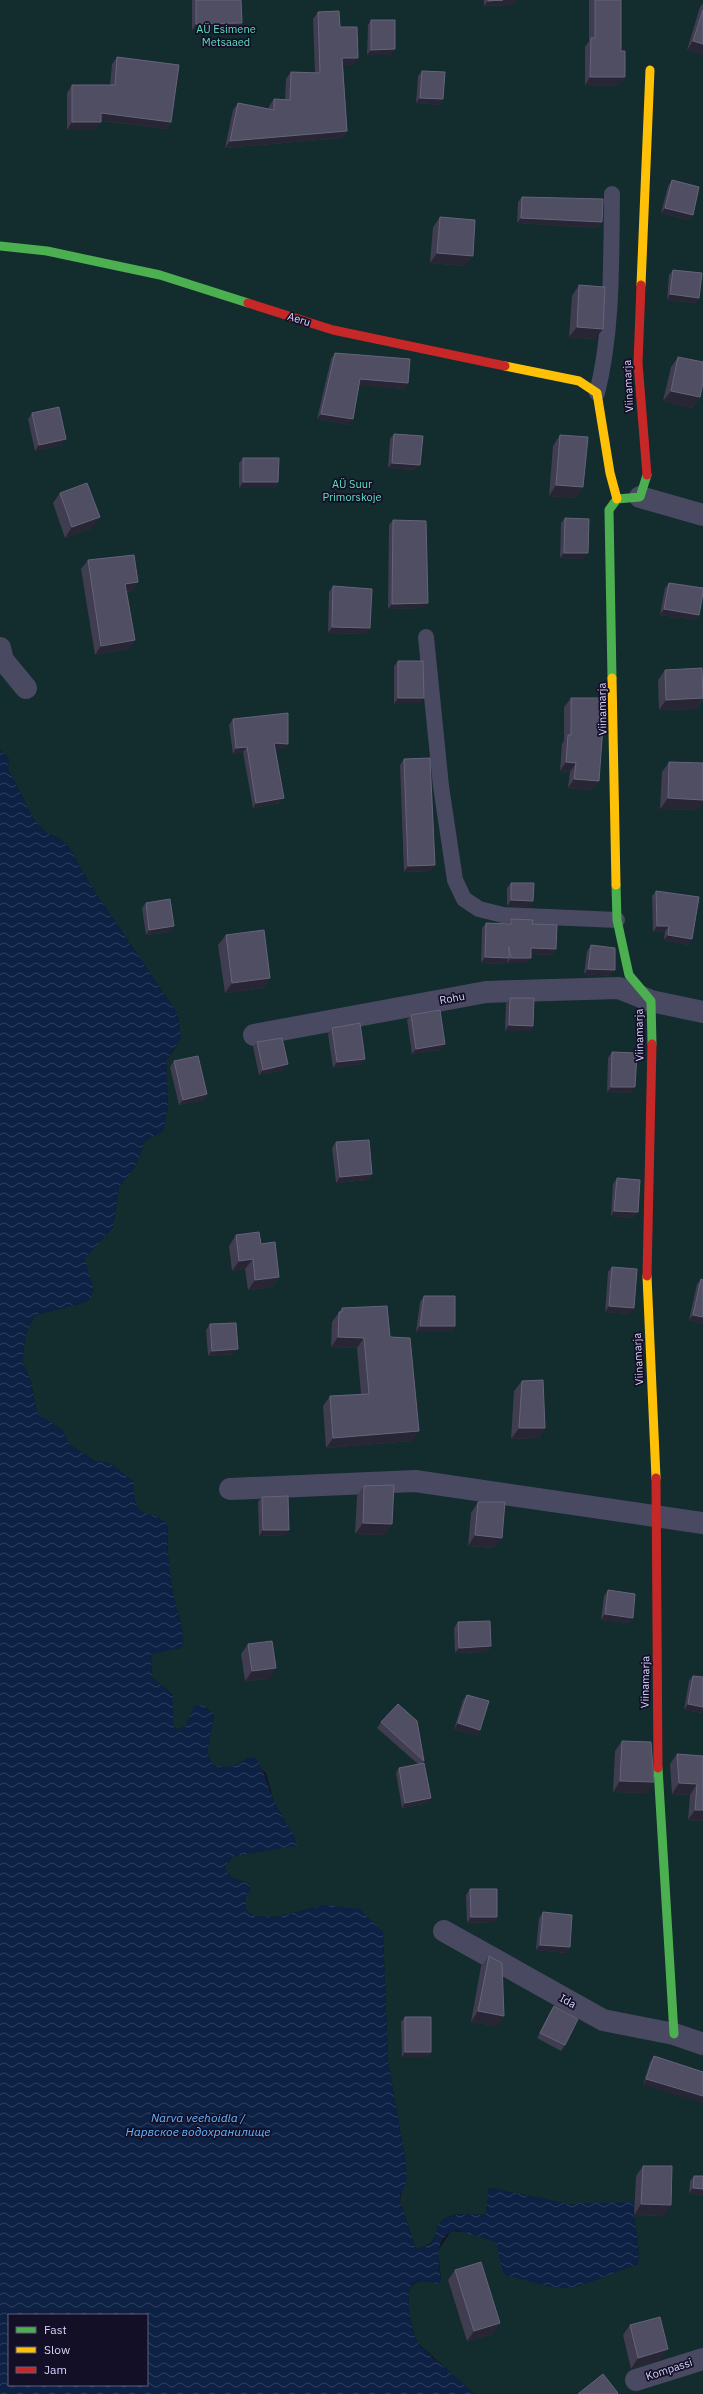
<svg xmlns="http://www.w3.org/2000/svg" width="703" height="2394" font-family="'IBM Plex Sans',sans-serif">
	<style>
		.garden { fill: #132c2d }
		.water { fill: url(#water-waves); fill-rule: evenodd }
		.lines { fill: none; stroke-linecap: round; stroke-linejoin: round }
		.lane { stroke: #4a4962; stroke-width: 16 }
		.street { stroke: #4a4962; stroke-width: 22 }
		.fast { stroke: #4caf50; stroke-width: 9 }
		.slow { stroke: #ffc107; stroke-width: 9 }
		.jam { stroke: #c62828; stroke-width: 9 }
		.wall { fill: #403d50 }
		.shaded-wall { fill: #282635 }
		.building { fill: #504e63; stroke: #66637b }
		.labels { text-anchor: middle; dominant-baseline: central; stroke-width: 3.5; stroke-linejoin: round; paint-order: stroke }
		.park-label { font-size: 11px; fill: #5fe0c0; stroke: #130f26 }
		.street-label { font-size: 11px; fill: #d9d4ff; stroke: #130f26 }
		.water-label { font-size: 12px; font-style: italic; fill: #62b6ff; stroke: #130f26 }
	</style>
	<defs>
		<pattern id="water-waves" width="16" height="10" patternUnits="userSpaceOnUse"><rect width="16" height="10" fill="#0d2144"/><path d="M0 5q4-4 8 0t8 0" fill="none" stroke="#304060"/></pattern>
	</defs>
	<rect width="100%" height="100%" fill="#161421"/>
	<path class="garden" d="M0 0H703V2394H474L418 2343C412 2333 402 2290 414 2284 421 2279 431 2282 438 2284L441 2280 438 2251 451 2231 466 2232 496 2242 506 2275 564 2288 580 2285 638 2264C641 2244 633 2223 633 2203L573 2205 489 2188 486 2215C474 2215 460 2212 448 2217 430 2225 444 2244 416 2249L400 2201 406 2164 388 2061 383 1932 324 1905 278 1917 253 1916 246 1909V1896L251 1888 249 1884C238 1877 231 1883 225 1867L228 1862 234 1856 296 1845 295 1839 274 1802 266 1773 248 1757C236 1767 228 1769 213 1765L207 1753 214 1714 195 1706 186 1725 179 1730 173 1726V1695L152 1677 151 1653 181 1648C187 1630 176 1612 173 1593 169 1570 166 1548 168 1525 147 1504 133 1525 134 1482L110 1463 95 1461 70 1445 62 1430 37 1413 31 1382 22 1360 26 1333 35 1315 87 1302 84 1259 113 1227 119 1187 135 1167 145 1141 163 1131 168 1107 166 1060C181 1041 182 1037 177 1013L91 886 68 846 57 837 46 833 33 818 8 769 9 759 0 750Z"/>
	<path class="water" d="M0 750 9 759 8 769 33 818 46 833 57 837 68 846 91 886 177 1013 181 1038 166 1060 168 1107 163 1131 145 1141 135 1167 119 1187 113 1227 85 1259 94 1291 87 1302 35 1315 26 1333 22 1360 31 1382 37 1413 62 1430 70 1445 95 1461 110 1463 134 1482C133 1525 147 1504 168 1525 166 1548 169 1570 173 1593 176 1612 187 1630 181 1648L151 1654 152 1677 173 1695V1726L179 1730 186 1725 194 1706 204 1705 214 1714 207 1753 213 1765C228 1769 236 1767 248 1757L256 1758C265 1773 267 1785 274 1801 280 1817 293 1829 297 1846L234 1856 228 1862 225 1867C231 1883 238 1877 249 1884L251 1888 246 1896V1909L253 1916 278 1917 324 1905 360 1909 383 1932 388 2061 406 2164C407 2175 408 2186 400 2194V2201L416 2249C444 2245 430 2227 445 2218 458 2212 472 2215 486 2215L489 2188 573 2205 574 2203 633 2202C633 2223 641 2243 638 2264 616 2271 586 2287 564 2288 545 2288 524 2279 506 2275L503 2273 496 2242 457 2230C433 2235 438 2262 441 2280L438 2284C431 2282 421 2279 414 2283 402 2289 412 2337 419 2344 435 2362 457 2376 474 2394H0ZM9 2315H147V2385H9Z"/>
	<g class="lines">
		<path class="lane" d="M597 393C613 329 611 260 612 194
			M426 637 441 786 455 880 464 899 479 909 503 915 617 920"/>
		<path class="street" d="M640 497 703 515
			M0 648 3 660 26 688
			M254 1035 486 992 619 988 651 1001 703 1012
			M230 1489 415 1481 703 1523
			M444 1931 603 2020 674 2034 703 2044
			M636 2380 703 2359"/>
		<path class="fast" d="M0 246 47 251 160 275 248 303
			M612 678 609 510 617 499 640 497 647 475
			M616 885 617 920 629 975 651 1001 652 1044
			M658 1768 674 2034"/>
		<path class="slow" d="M641 285 650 70
			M505 366 579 381 597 393 610 473 617 499
			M612 678 616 885
			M647 1276 656 1478"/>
		<path class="jam" d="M641 285 638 363 647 475
			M248 303 333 330 505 366
			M647 1276 652 1044
			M656 1478 658 1768"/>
	</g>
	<path class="wall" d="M192 0H241L242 23 238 28 192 30Z
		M484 0H517L513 5 484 6Z
		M589 0H621L619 86 585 85V47L589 41Z
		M703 3V55L687 50 700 7Z
		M318 12 340 27 353 65H343L347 131 342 138 225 148 233 110 238 103 269 109V106L274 99 285 100 286 79 291 72 315 73 313 19Z
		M371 20 391 55H367L368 25Z
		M117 57 171 122 166 129 101 121 95 130H67V93L72 85H110L112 64Z
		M422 71 443 99 439 105 416 103 418 76Z
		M672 180 693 215 689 220 661 213 668 186Z
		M522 197 602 222 598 228 517 223 518 202Z
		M440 217 465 266 430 263 433 227Z
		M673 270 699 298 695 303 667 300 669 275Z
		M579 285 595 339 569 337 572 296Z
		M335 353 408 383 404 389 359 385 349 425 317 419 331 359Z
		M678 357 700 397 692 408 663 401 671 367Z
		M32 413 62 445 35 451 28 419Z
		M394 434 416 470 388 468 390 439Z
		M560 435 583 487 576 498 549 496 553 446Z
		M243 458 278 482 274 488H239V463Z
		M60 493 92 528 65 538 53 503Z
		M565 518 584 559 560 558 561 523Z
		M393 520 424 608 388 609 389 525Z
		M88 560 138 582 132 591 127 592 135 640 129 649 95 655 81 569Z
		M669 583 699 615 696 620 660 615 665 588Z
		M333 586 367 634 328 633 329 592Z
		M398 661 420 704H394V666Z
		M665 670 703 685V699L696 709 659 710 658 680Z
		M571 698 599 781 592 790 568 788 570 772 560 771 562 744 564 741V707Z
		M233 719 284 749H275L280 803 253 808 243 752 233 754 229 725Z
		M404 759 431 871 404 872 400 765Z
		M669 762 698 810 660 809 662 772Z
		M511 883 530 907 507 906V888Z
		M656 891 688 945 664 940 665 931 653 932 652 896Z
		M146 903 174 926 170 932 146 935 142 908Z
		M511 919 532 924 556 949 552 955 531 954 527 963H507V961L505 964 481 963 482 928 486 923 508 924Z
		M226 935 270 978 263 988 225 993 218 945Z
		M591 945 611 976 584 974 587 951Z
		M510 998 533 1026 529 1031H505L506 1004Z
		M411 1015 445 1044 441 1050 412 1054 407 1020Z
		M332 1028 365 1059 361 1064 333 1068 328 1034Z
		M257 1042 284 1070 259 1075 253 1047Z
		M612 1052 632 1093 607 1092 608 1058Z
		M174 1061 207 1094 204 1100 179 1105 170 1067Z
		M336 1142 372 1174 368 1180 336 1183 332 1148Z
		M617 1178 634 1218 611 1216 613 1184Z
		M236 1235 261 1244 279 1277 272 1287 248 1290 245 1269 232 1271 229 1246Z
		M612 1267 630 1314 605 1312 608 1272Z
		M701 1279 703 1324 689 1320 697 1284Z
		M424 1296 455 1326 452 1332H416L420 1302Z
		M342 1308 390 1337 412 1441 326 1448 323 1406 330 1396 361 1394 357 1348 331 1347 332 1322Z
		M210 1324 234 1354 208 1356 206 1330Z
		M522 1381 545 1428 538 1438 511 1439 514 1391Z
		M364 1486 385 1535 355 1534 357 1496Z
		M262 1497 285 1535 259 1536 258 1502Z
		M478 1502 494 1548 468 1546 471 1513Z
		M608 1590 629 1623 601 1620 604 1596Z
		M458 1622 491 1646 487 1652 455 1653 454 1628Z
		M248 1644 269 1679 245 1681 241 1654Z
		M693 1676 703 1713 684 1710 689 1681Z
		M467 1695 480 1730 477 1736 454 1729 463 1700Z
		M381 1722 424 1761 422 1764 427 1803 402 1808 396 1773 399 1768 418 1764 377 1728Z
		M622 1741 647 1793 613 1792 615 1751Z
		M677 1754 703 1756V1821L688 1820 690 1795 672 1794 670 1764Z
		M470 1889 497 1917 494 1922 467 1923 466 1895Z
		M543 1912 566 1953 536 1950 539 1918Z
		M489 1956 504 2016 496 2026 471 2022 481 1966Z
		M554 2006 565 2045 561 2051 537 2038 550 2012Z
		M405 2017 431 2052 428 2057H402L401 2022Z
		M654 2056 703 2072 643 2085 650 2062Z
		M643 2166 664 2216 634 2215 636 2176Z
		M694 2176H703V2196L689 2193 690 2181Z
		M455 2270 493 2334 467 2341 448 2280Z
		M630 2325 661 2359 631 2369 623 2335Z"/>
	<path class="shaded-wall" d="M503 0H517L513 5 484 6 488 1Z
		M242 23 238 28 192 30 196 24Z
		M693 41 703 44V55L687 50Z
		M395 49 391 55H367L371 50Z
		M342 58H358L353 65H337Z
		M590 77H625L619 86 585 85Z
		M420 98 443 99 439 105 416 103Z
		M101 113 171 122 166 129 95 120Z
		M72 122H101L95 130H67Z
		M347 131 342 138 225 148 230 141Z
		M665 208 693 215 689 220 661 213Z
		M521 218 602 222 598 228 517 223Z
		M437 253 473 256 465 266 430 263Z
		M670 294 699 298 695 303 667 300Z
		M577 327 603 329 595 339 569 337Z
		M360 379 408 383 404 389 356 385Z
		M671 391 700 397 692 408 663 401Z
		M321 414 353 419 349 425 317 419Z
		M66 439 62 445 35 451 39 445Z
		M392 463 420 465 416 470 388 468Z
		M243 482H278L274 488H239Z
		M556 485 583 487 576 498 549 496Z
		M100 517 92 528 65 538 72 527Z
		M564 553H588L584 559 560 558Z
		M138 582 132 591 119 593 125 584Z
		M428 603 424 608 388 609 392 604Z
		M664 609 699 615 696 620 660 615Z
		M332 627 370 628 367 634 328 633Z
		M135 640 129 649 95 655 101 646Z
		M398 698H424L420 704H394Z
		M703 698 696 709 659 710 666 700Z
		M274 743 288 744 284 749H271Z
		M247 747 243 752 233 754 236 748Z
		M566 762 576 763 570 772 560 771Z
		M574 779 599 781 592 790 568 788Z
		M284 798 280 803 253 808 256 803Z
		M668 798 703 800V803L698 810 660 809Z
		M435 865 431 871 404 872 408 866Z
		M511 900 533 901 530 907 507 906Z
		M174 926 170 932 146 935 149 930Z
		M657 926H669L665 931 653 932Z
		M668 935 692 939 688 945 664 940Z
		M531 948 556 949 552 955 528 954Z
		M485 957 509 958 505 964 481 963Z
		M511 958H531L527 963H507Z
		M588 969 615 970 611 976 584 974Z
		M270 978 263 988 225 993 232 983Z
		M509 1025 533 1026 529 1031H505Z
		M445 1044 441 1050 412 1054 416 1049Z
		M365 1059 361 1064 333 1068 337 1062Z
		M288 1064 284 1070 259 1075 263 1070Z
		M611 1087H635L632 1093 607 1092Z
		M207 1094 204 1100 179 1105 183 1100Z
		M372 1174 368 1180 336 1183 340 1177Z
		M614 1211 638 1212 634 1218 611 1216Z
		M253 1259 245 1269 232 1271 239 1261Z
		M279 1277 272 1287 248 1290 255 1280Z
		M609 1306 634 1308 630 1314 605 1312Z
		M693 1315 703 1317V1324L689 1320Z
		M420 1326H455L452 1332H416Z
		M338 1337 364 1338 357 1348 331 1347Z
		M238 1349 234 1354 208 1356 212 1351Z
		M519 1428H545L538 1438 511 1439Z
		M419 1431 412 1441 326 1448 333 1438Z
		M363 1523 392 1524 385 1535 355 1534Z
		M263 1530H289L285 1535 259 1536Z
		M475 1535 502 1538 494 1548 468 1546Z
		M605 1614 633 1618 629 1623 601 1620Z
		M491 1646 487 1652 455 1653 459 1648Z
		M276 1668 269 1679 245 1681 252 1671Z
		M688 1704 703 1707V1713L684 1710Z
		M458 1723 480 1730 477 1736 454 1729Z
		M620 1781 654 1782 647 1793 613 1792Z
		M679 1783 697 1784 690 1795 672 1794Z
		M431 1798 427 1803 402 1808 405 1803Z
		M695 1810H703V1821L688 1820Z
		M471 1917H497L494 1922 467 1923Z
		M540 1945 570 1947 566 1953 536 1950Z
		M478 2011 504 2016 496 2026 471 2022Z
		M405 2052H431L428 2057H402Z
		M646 2079 703 2096V2103L643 2085Z
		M693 2188 703 2189V2196L689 2193Z
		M641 2204 671 2205 664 2216 634 2215Z
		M500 2323 493 2334 467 2341 474 2331Z
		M668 2349 661 2359 631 2369 638 2358Z"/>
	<path class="building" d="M196 0H241L242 23 196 24Z
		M488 0H503L488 1Z
		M595 0H621V51H625V77H590L591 38H595Z
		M703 10V44L693 41Z
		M339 11 340 27H357L358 58H342L347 131 230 141 238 103 274 110V99L290 100 291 72 320 73 318 12Z
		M371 20H395V49L371 50Z
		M117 57 179 65 171 122 101 113V122H72V85H115Z
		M422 71 445 72 443 99 420 98Z
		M672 180 699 187 693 215 665 208Z
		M522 197 603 199 602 222 521 218Z
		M440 217 475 220 473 256 437 253Z
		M673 270 702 273 699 298 670 294Z
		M579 285 605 287 603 329 577 327Z
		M335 353 410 359 408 383 360 379 353 419 321 414Z
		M678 357 703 362V383L700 397 671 391Z
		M59 407 66 439 39 445 32 413Z
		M394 434 423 436 420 465 392 463Z
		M560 435 588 437 583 487 556 485Z
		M243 458H279L278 482H243Z
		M87 483 100 517 72 527 60 493Z
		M565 518 589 519 588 553H564Z
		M393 520 426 521 428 603 392 604Z
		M134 555 138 582 125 584 135 640 101 646 88 560Z
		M669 583 703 588V593L699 615 664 609Z
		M333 586 372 589 370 628 332 627Z
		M398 661H423L424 698H398Z
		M702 668 703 698 666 700 665 670Z
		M571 698H605L599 781 574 779 576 763 566 762 568 735H571Z
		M288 713V744L274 743 284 798 256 803 247 747 236 748 233 719Z
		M430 758 435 865 408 866 404 759Z
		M669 762 703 763V800L668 798Z
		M511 883H534L533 901 511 900Z
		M656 891 699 897 692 939 668 935 669 926H657Z
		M170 899 174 926 149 930 146 903Z
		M511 919 533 920 532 924 557 925 556 949 531 948V958H511L509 947V958L485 957 486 923 511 924Z
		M264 930 270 978 232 983 226 935Z
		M591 945 615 948V970L588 969Z
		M510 998H534L533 1026 509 1025Z
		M440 1010 445 1044 416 1049 411 1015Z
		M360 1023 365 1059 337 1062 332 1028Z
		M282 1038 288 1064 263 1070 257 1042Z
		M612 1052 637 1053 635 1087H611Z
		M198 1056 207 1094 183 1100 174 1061Z
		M369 1140 372 1174 340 1177 336 1142Z
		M617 1178 640 1180 638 1212 614 1211Z
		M259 1232 261 1244 275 1242 279 1277 255 1280 253 1259 239 1261 236 1235Z
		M612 1267 637 1269 634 1308 609 1306Z
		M701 1279 703 1280V1317L693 1315Z
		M424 1296H455V1326H420Z
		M387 1306 390 1337 410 1338 419 1431 333 1438 330 1396 369 1394 364 1338 338 1337 339 1312H342V1308Z
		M236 1323 238 1349 212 1351 210 1324Z
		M543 1380 545 1428H519L522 1381Z
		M394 1485 392 1524 363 1523 364 1486Z
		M288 1496 289 1530H263L262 1497Z
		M478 1502H505L502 1538 475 1535Z
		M608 1590 635 1594 633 1618 605 1614Z
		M490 1621 491 1646 459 1648 458 1622Z
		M272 1641 276 1668 252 1671 248 1644Z
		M693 1676 703 1677V1707L688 1704Z
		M467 1695 489 1701 480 1730 458 1723Z
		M398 1704 417 1721 424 1761 381 1722Z
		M622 1741 651 1742 654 1782 620 1781Z
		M677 1754 703 1756V1810H695L697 1784 679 1783Z
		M424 1763 431 1798 405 1803 399 1768Z
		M470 1889H497V1917H471Z
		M543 1912 572 1915 570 1947 540 1945Z
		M489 1956 502 1963 504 2016 478 2011Z
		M554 2006 578 2019 565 2045 540 2033Z
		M405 2017H431V2052H405Z
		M654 2056 703 2072V2096L646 2079Z
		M643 2166H672L671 2205 641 2204Z
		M694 2176H703V2189L693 2188Z
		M481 2262 500 2323 474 2331 455 2270Z
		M660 2317 668 2349 638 2358 630 2325Z
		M603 2374 618 2393 617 2394H578Z"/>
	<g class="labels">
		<g class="park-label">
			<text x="226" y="29">AÜ Esimene<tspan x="226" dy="13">Metsaaed</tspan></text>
			<text x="352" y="484">AÜ Suur<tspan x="352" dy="13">Primorskoje</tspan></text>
		</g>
		<g class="street-label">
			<text transform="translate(299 319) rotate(17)">Aeru</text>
			<text transform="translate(628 386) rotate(-93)">Viinamarja</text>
			<text transform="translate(602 709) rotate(-91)">Viinamarja</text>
			<text transform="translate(452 998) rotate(-11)">Rohu</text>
			<text transform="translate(639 1035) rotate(-91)">Viinamarja</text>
			<text transform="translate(638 1359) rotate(-93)">Viinamarja</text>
			<text transform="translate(645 1682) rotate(-89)">Viinamarja</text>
			<text transform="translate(568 2001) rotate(29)">Ida</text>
			<text transform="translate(669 2369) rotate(-18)">Kompassi</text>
		</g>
		<g class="water-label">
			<text x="198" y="2117">Narva veehoidla /<tspan x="198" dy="14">Нарвское водохранилище</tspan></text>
		</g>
	</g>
	<rect x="8" y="2314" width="140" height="72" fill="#130f26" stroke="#625e7d"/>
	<rect x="16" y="2327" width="20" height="6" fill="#4caf50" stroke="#625e7d"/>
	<text x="44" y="2334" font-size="12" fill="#d9d4ff">Fast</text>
	<rect x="16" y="2347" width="20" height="6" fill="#ffc107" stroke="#625e7d"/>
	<text x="44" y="2354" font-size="12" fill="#d9d4ff">Slow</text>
	<rect x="16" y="2367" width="20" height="6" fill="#c62828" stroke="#625e7d"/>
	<text x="44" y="2374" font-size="12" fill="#d9d4ff">Jam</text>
</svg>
